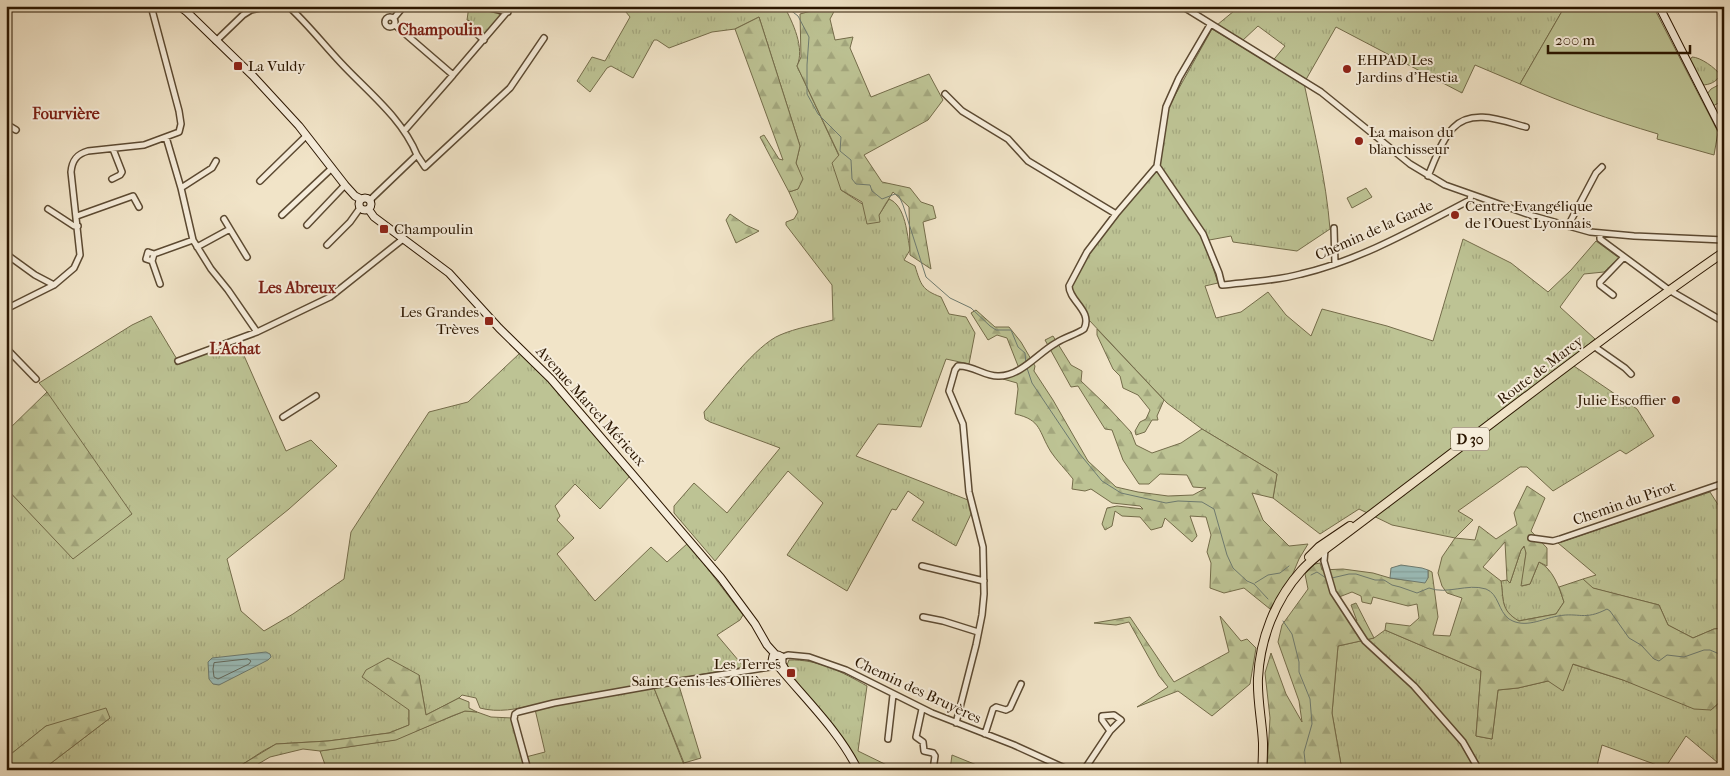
<svg xmlns="http://www.w3.org/2000/svg" width="1730" height="776" font-family="'IM FELL French Canon',serif">
	<style>
		.grass { fill: url(#grass-tufts); stroke: #746c4a }
		.forest { fill: url(#forest-firs); stroke: #746c4a }
		.garden { fill: #bdc394; stroke: #746c4a }
		.water { fill: url(#water-rules); stroke: #6e7b70 }
		.lines { fill: none; stroke-linecap: round; stroke-linejoin: round }
		.shore { stroke: #636a5e; stroke-width: 1 }
		.stream { stroke: #6e7b70; stroke-width: 1 }
		.street-casing { stroke: #5c4a32; stroke-width: 8 }
		.secondary-casing { stroke: #2b1600; stroke-width: 9 }
		.primary-casing { stroke: #2b1600; stroke-width: 10 }
		.street { stroke: #f6eddb; stroke-width: 5 }
		.secondary { stroke: #f6eddb; stroke-width: 7 }
		.primary { stroke: #f1e4c8; stroke-width: 8 }
		.poi-dot { fill: #8f2418; stroke: #f6eddb; stroke-width: 2 }
		.labels { text-anchor: middle; dominant-baseline: central; stroke-width: 4; stroke-linejoin: round; paint-order: stroke }
		.shield { fill: #f6eddb; stroke: #685642; stroke-width: 1 }
		.shield-label { font-size: 14px; font-weight: bold; fill: #2b1600 }
		.poi-label { font-size: 15px; fill: #2b1600; stroke: #f6eddb; text-anchor: start }
		.street-label { font-size: 15px; fill: #2b1600; stroke: #f6eddb }
		.neighbourhood-label { font-size: 16px; font-weight: bold; fill: #7a1f14; stroke: #f6eddb }
	</style>
	<defs>
		<pattern id="grass-tufts" width="24" height="20" patternUnits="userSpaceOnUse" patternTransform="scale(1.25)"><rect width="24" height="20" fill="#bdc394"/><path d="M3 7l-1-3M5 7V3M7 7l1-3M15 17l-1-3M17 17v-4M19 17l1-3" fill="none" stroke="#a3a77e"/></pattern>
		<pattern id="forest-firs" width="22" height="20" patternUnits="userSpaceOnUse" patternTransform="scale(1.25)"><rect width="22" height="20" fill="#bdc394"/><path d="M5 1l3.5 6h-7zM16 11l3.5 6h-7z" fill="#a3a77e"/></pattern>
		<pattern id="water-rules" width="6" height="5" patternUnits="userSpaceOnUse" patternTransform="scale(1.25)"><rect width="6" height="5" fill="#9bbebb"/><path d="M0 2.5h6" fill="none" stroke="#86a39f"/></pattern>
	</defs>
	<rect width="100%" height="100%" fill="#f1e4c8"/>
	<filter id="stains"><feTurbulence type="fractalNoise" baseFrequency=".004" numOctaves="4"/><feColorMatrix values="0 0 0 0 .2 0 0 0 0 .09 0 0 0 0 .02 0 0 0 .5 -.17"/></filter>
	<radialGradient id="worn" r=".72"><stop offset=".6" stop-color="#630" stop-opacity="0"/><stop offset="1" stop-color="#630" stop-opacity=".3"/></radialGradient>
	<path class="grass" d="M469 6 498 12 500 16 483 36 473 28 470 21 467 20Z
		M621 6H784C793 23 805 48 797 66L839 156 841 190 879 215 889 199C906 206 907 235 910 250L904 260 915 266C921 285 922 290 941 297L949 314 966 317 975 333 969 364 946 359 921 427 878 424 856 456 968 500 971 514 956 546 912 520 924 502 908 491 896 510 892 509 847 591 787 555 823 503 788 471 715 561 674 513V506L694 483 727 513 780 448 710 422 705 419 704 412C722 391 756 345 780 335 796 328 815 325 833 320L832 285 786 225V222L794 219 798 212 789 192 798 189 802 179 796 163 800 146 759 17 735 29 712 32 669 48 657 40H654L633 78 611 66 607 68 590 92 577 81 592 57 605 61 630 17Z
		M1240 6H1565L1520 84 1475 65 1462 93 1336 27 1304 83C1314 131 1326 179 1330 229L1297 251 1233 242 1231 236 1204 241 1218 283 1205 286 1216 318 1241 312 1268 292 1286 315 1311 336 1322 309 1387 326 1433 341 1463 239 1511 263 1548 292 1571 270 1596 241 1619 258 1604 272 1584 274 1560 307 1595 339 1568 362 1637 409 1654 436 1626 454 1620 450 1553 491 1527 467H1520L1458 511 1473 520 1455 538 1392 525 1359 509 1320 534 1273 498 1277 474 1202 429 1167 403 1089 320 1071 287 1088 253 1118 215 1158 167 1169 106 1212 29 1270 64 1285 46 1258 26 1242 41 1217 25Z
		M1692 57C1700 57 1716 68 1720 75 1717 82 1709 85 1702 85L1690 60Z
		M1724 82V100L1713 106 1707 94 1711 89Z
		M151 316 178 361 238 342 286 451 311 440 337 466 289 509 227 559 241 611 264 631 293 614 344 579 351 532 429 412 468 402 520 353 555 388 630 476 600 509 575 484 555 506 560 516 557 520 574 538 557 554 595 601 651 547 667 562 688 543 743 615 740 620 717 635 744 667 652 683 686 770H327L320 751 394 740 465 711 477 712 491 717 512 718 522 758 545 752 534 705C517 709 498 713 480 708L476 698 462 695 459 698 426 715 419 675 409 710V725L389 733 328 741 276 744 263 751 234 770H42L110 718 46 726 6 758V488L73 558 47 392 39 383 132 325Z
		M1710 492 1724 514V628L1714 629 1693 638 1668 625 1659 605 1592 588 1583 579 1596 575 1558 543Z
		M1525 546 1526 553 1522 586 1530 584 1539 562C1553 569 1559 587 1564 602L1556 614 1518 621C1500 610 1504 600 1501 581L1507 580 1510 583 1521 550Z
		M1385 630 1481 671 1476 736 1492 739 1498 690 1518 688 1548 681 1572 664 1623 680 1711 710 1724 698V768L1686 736 1665 768 1602 745 1596 770H1342L1332 713 1338 646 1374 638Z
		M789 660C818 659 842 672 867 686L858 751 897 770H860L793 676 787 665Z
		M952 755 989 770H950Z"/>
	<path class="forest" d="M829 6H837L830 19 835 40 853 37 850 48 871 97 929 74 943 100 928 120 864 155 882 182 910 188 921 202 933 206 936 218 923 222 931 269 910 255 909 207 893 192 879 215 880 222 867 224 862 202 841 190 832 163 839 155 797 66 801 57 800 14Z
		M759 17 800 146 796 163 803 179 798 189 789 192 760 137 764 135 779 159 783 160 735 29Z
		M730 214 746 225 759 231 736 243 726 220Z
		M976 310 995 327H1009L1021 342 1035 366 1034 371 1053 400 1088 461 1116 487 1138 492 1168 496 1193 495 1206 488 1193 487 1187 475 1160 474 1149 484H1139L1123 460 1112 430 1105 429 1078 386 1071 387 1045 340 1053 336 1071 365 1082 371 1081 381 1105 404 1131 432 1136 445 1152 453 1181 443 1202 429 1277 474 1273 498 1252 493 1263 520 1289 546 1308 544 1299 559 1291 578 1270 609 1244 588 1224 593 1210 588 1211 563 1207 552 1211 535 1206 517 1190 516 1197 536 1192 542 1165 518 1162 527 1151 530 1140 517 1122 516 1115 511 1112 526 1105 530 1102 524 1107 508 1117 506 1143 509 1140 506 1112 503 1091 489 1085 491 1072 489 1073 479C1066 470 1057 461 1051 452 1038 431 1042 420 1015 414L1018 389 1017 383 1003 379 1020 371 1007 338 997 335 988 340 971 313Z
		M1097 329 1164 400 1157 416 1158 420H1152L1145 432 1136 435 1135 431 1140 422 1146 419 1150 410 1138 395 1123 388 1120 376 1113 369 1097 335Z
		M47 392 132 514 73 559 6 488V432Z
		M1527 486 1545 498 1531 531 1547 548V566L1539 562 1530 584 1521 586 1526 553 1524 546 1521 550 1510 583 1507 580 1505 542 1483 567 1501 581C1504 600 1500 610 1519 621L1556 614 1564 602 1559 587 1583 579 1593 588 1659 605 1668 625 1693 638 1714 629 1724 628V698L1711 710 1694 709 1623 680 1573 664 1563 691 1548 681 1518 688 1498 690 1492 739 1476 736 1481 671 1385 630 1386 623 1410 626 1419 618 1417 604 1408 606 1373 597 1371 604 1362 602 1361 596 1352 592 1334 599 1350 623 1357 621 1351 605 1356 603 1374 638 1338 646 1332 713 1342 770H1267L1270 718 1265 673 1271 653 1286 694 1302 722 1299 701 1278 642 1282 625 1308 589 1305 574 1315 564 1320 563 1322 570 1343 569 1373 573 1390 578 1405 580 1428 578V570L1432 572 1438 617 1433 635 1450 636 1462 598 1447 593 1442 586 1438 573 1442 557 1455 538 1475 540 1479 526 1496 539 1517 525 1514 513Z
		M1220 616 1241 641 1247 639 1256 648 1250 684 1212 716 1178 691 1137 707 1168 687 1159 676 1129 622 1116 625 1094 623 1130 617 1174 682 1229 652Z
		M388 658 419 675 426 715 459 698 469 702V708L477 712 465 711 452 716 396 740 320 751 303 749 270 757 248 770H233L276 744 328 741 389 733 409 725V710L362 677 366 670Z
		M677 679 701 758 684 763 652 683Z
		M106 708 110 718 42 770H6V758L46 726Z"/>
	<path class="garden" d="M1565 6H1653L1718 132 1714 155 1657 139 1658 134C1611 120 1565 104 1520 84Z
		M1366 188 1372 197 1352 208 1347 198Z"/>
	<path class="water" d="M1401 565 1422 568 1428 570V578L1425 583 1390 578 1391 568Z
		M266 652 270 654 271 657 268 660 219 685 213 684 209 679 208 662 212 658Z"/>
	<g class="lines">
		<path class="shore" d="M248 659 251 661 249 664 218 679 214 677 213 669 214 663Z"/>
		<path class="stream" d="M785 6 798 16 809 37 807 65V94L818 114 841 137 840 151 851 160 852 179 856 184 870 185 872 191 882 199 895 194 899 196 903 205 926 277 950 298 971 308 990 326 996 330H1011L1018 347 1025 353 1026 364
			M1027 368 1032 383 1079 453 1102 481 1121 493 1166 503 1178 501 1202 502 1214 509 1227 555 1233 568 1247 581 1254 584 1268 599
			M1311 575 1317 572 1326 578
			M1332 578 1349 574H1356L1375 580H1384L1392 585 1400 587 1417 593 1429 588C1447 595 1467 583 1486 589 1499 594 1498 611 1509 619 1525 629 1541 619 1558 616 1579 612 1584 621 1607 609L1610 611 1629 638 1641 645 1654 659 1659 661 1667 655 1684 657 1704 650H1710L1724 656
			M1255 583 1268 575 1280 573 1289 566
			M1283 621 1292 634 1299 662V672L1310 699 1312 724 1304 752 1306 770"/>
		<defs>
			<path id="street" d="M288 6C307 23 323 44 341 63 368 92 402 118 417 155L370 200
				M481 6 508 12
				M1182 6 1321 92 1410 164 1445 185 1533 216 1590 232 1634 236 1724 240
				M385 22a5 5 0 1 1 10 0a5 5 0 1 1-10 0Z
				M394 18 404 6
				M395 25 453 75 512 6
				M468 26 484 40
				M216 41 243 15 251 10 269 6
				M945 94 962 111 1008 139 1028 161 1116 214
				M6 124 16 130
				M404 131 453 75
				M166 137 181 188 193 240 211 269 228 290 257 332 330 297 403 239
				M417 155 425 167 510 88 544 38
				M1157 166 1203 234 1219 273 1222 285C1248 282 1276 281 1301 274 1361 260 1416 228 1470 200L1471 195
				M1428 176C1434 162 1442 139 1453 128 1472 108 1503 121 1526 127
				M112 179 120 175 122 172 113 149
				M260 181 306 136
				M181 188 212 168 216 161
				M48 209 74 226H78
				M282 215 332 168
				M77 216 133 196 139 207
				M224 219 230 229
				M307 225 345 185
				M1568 226 1596 173 1602 167
				M1334 228 1335 264
				M1600 234V239L1669 290 1724 322
				M327 245 350 222 360 208
				M197 247 230 229 247 257
				M6 254 35 275 54 285
				M152 261 146 259 148 252 154 254
				M160 284 152 261 154 254 193 240
				M1613 295 1600 285V282L1624 257
				M6 309 54 285 74 268 80 255 71 172C72 160 77 154 88 151L144 145 179 132 181 124 179 111 151 6
				M1595 347 1625 368 1631 374
				M6 348 36 379
				M178 361 257 332
				M283 417 316 396
				M1531 538 1553 541 1560 539 1724 483
				M1325 550 1324 561 1333 592 1365 641 1414 686 1463 742 1479 770
				M922 566 984 581
				M923 617 943 621 978 632
				M782 657 788 655 809 657 846 670 932 713 1014 745 1069 770
				M922 709 916 737 923 742 924 751 933 753 935 756 933 770
				M956 723 976 645 982 615 984 594 983 547 969 492 963 424 949 391 955 370 958 366C973 365 985 377 999 376 1021 376 1038 353 1056 343 1065 337 1075 335 1084 329 1093 311 1069 301 1069 286L1087 252 1116 214 1157 166 1166 107 1179 78 1210 25
				M985 734 993 709 996 707 1006 710 1010 708 1021 684
				M888 739 893 695
				M528 770 514 719 515 714 518 712 554 703 661 684 770 667 774 665
				M1084 770 1110 731 1121 720 1114 715 1102 716V720L1110 731"/>
			<path id="secondary" d="M179 6 187 12 253 76 299 126 345 185 355 196 361 199
				M1659 6 1724 134
				M359 204a6 6 0 1 1 12 0a6 6 0 1 1-12 0Z
				M369 210 374 217 449 273 499 328 551 379 721 578 755 624 767 645 776 655
				M782 664 778 666 774 665 772 661 773 656 778 655 782 657V664L786 671
				M778 666C805 699 839 731 858 770"/>
			<path id="primary" d="M1309 557 1319 547 1350 526
				M1262 770C1263 761 1263 752 1263 743 1262 721 1257 700 1258 678 1260 639 1275 600 1301 571 1308 563 1316 557 1324 550 1457 451 1587 347 1724 252"/>
		</defs>
		<use href="#street" class="street-casing"/>
		<use href="#secondary" class="secondary-casing"/>
		<use href="#primary" class="primary-casing"/>
		<use href="#street" class="street"/>
		<use href="#secondary" class="secondary"/>
		<use href="#primary" class="primary"/>
	</g>
	<g class="poi-dot">
		<rect x="233" y="61" width="10" height="10" rx="2.5"/>
		<circle cx="1347" cy="69" r="5"/>
		<circle cx="1359" cy="141" r="5"/>
		<circle cx="1455" cy="215" r="5"/>
		<rect x="379" y="224" width="10" height="10" rx="2.5"/>
		<rect x="484" y="316" width="10" height="10" rx="2.5"/>
		<circle cx="1676" cy="400" r="5"/>
		<rect x="786" y="668" width="10" height="10" rx="2.5"/>
	</g>
	<g class="labels">
		<rect class="shield" x="1451" y="427.5" width="38" height="23" rx="4"/>
		<g class="shield-label">
			<text x="1470" y="439">D 30</text>
		</g>
		<g class="poi-label">
			<text x="1357" y="60">EHPAD Les<tspan x="1357" dy="17">Jardins d'Hestia</tspan></text>
			<text x="248" y="66">La Vuldy</text>
			<text x="1369" y="132">La maison du<tspan x="1369" dy="17">blanchisseur</tspan></text>
			<text x="1465" y="206">Centre Evangélique<tspan x="1465" dy="17">de l'Ouest Lyonnais</tspan></text>
			<text x="394" y="229">Champoulin</text>
			<text x="479" y="312" text-anchor="end">Les Grandes<tspan x="479" dy="17">Trèves</tspan></text>
			<text x="1666" y="400" text-anchor="end">Julie Escoffier</text>
			<text x="781" y="664" text-anchor="end">Les Terres<tspan x="781" dy="17">Saint-Genis-les-Ollières</tspan></text>
		</g>
		<g class="street-label">
			<text transform="translate(1374 230) rotate(-24)">Chemin de la Garde</text>
			<text transform="translate(1540 370) rotate(-37)">Route de Marcy</text>
			<text transform="translate(591 406) rotate(48)">Avenue Marcel Mérieux</text>
			<text transform="translate(1624 503) rotate(-19)">Chemin du Pirot</text>
			<text transform="translate(918 690) rotate(25)">Chemin des Bruyères</text>
		</g>
		<g class="neighbourhood-label">
			<text x="440" y="29">Champoulin</text>
			<text x="66" y="113">Fourvière</text>
			<text x="297" y="287">Les Abreux</text>
			<text x="235" y="348">L'Achat</text>
		</g>
	</g>
	<rect width="1730" height="776" fill="none" stroke="#f1e4c8" stroke-width="25"/>
	<rect x="8" y="8" width="1715" height="761" fill="none" stroke="#2b1600" stroke-width="2.5"/>
	<rect x="12" y="12" width="1705" height="751" fill="none" stroke="#2b1600"/>
	<path d="M1548 45v8h142v-8" fill="none" stroke="#2b1600" stroke-width="2.5"/>
	<text x="1555" y="45" font-size="15" fill="#2b1600" stroke="#f6eddb" stroke-width="4" paint-order="stroke">200 m</text>
	<rect width="100%" height="100%" filter="url(#stains)"/>
	<rect width="100%" height="100%" fill="url(#worn)"/>
</svg>
